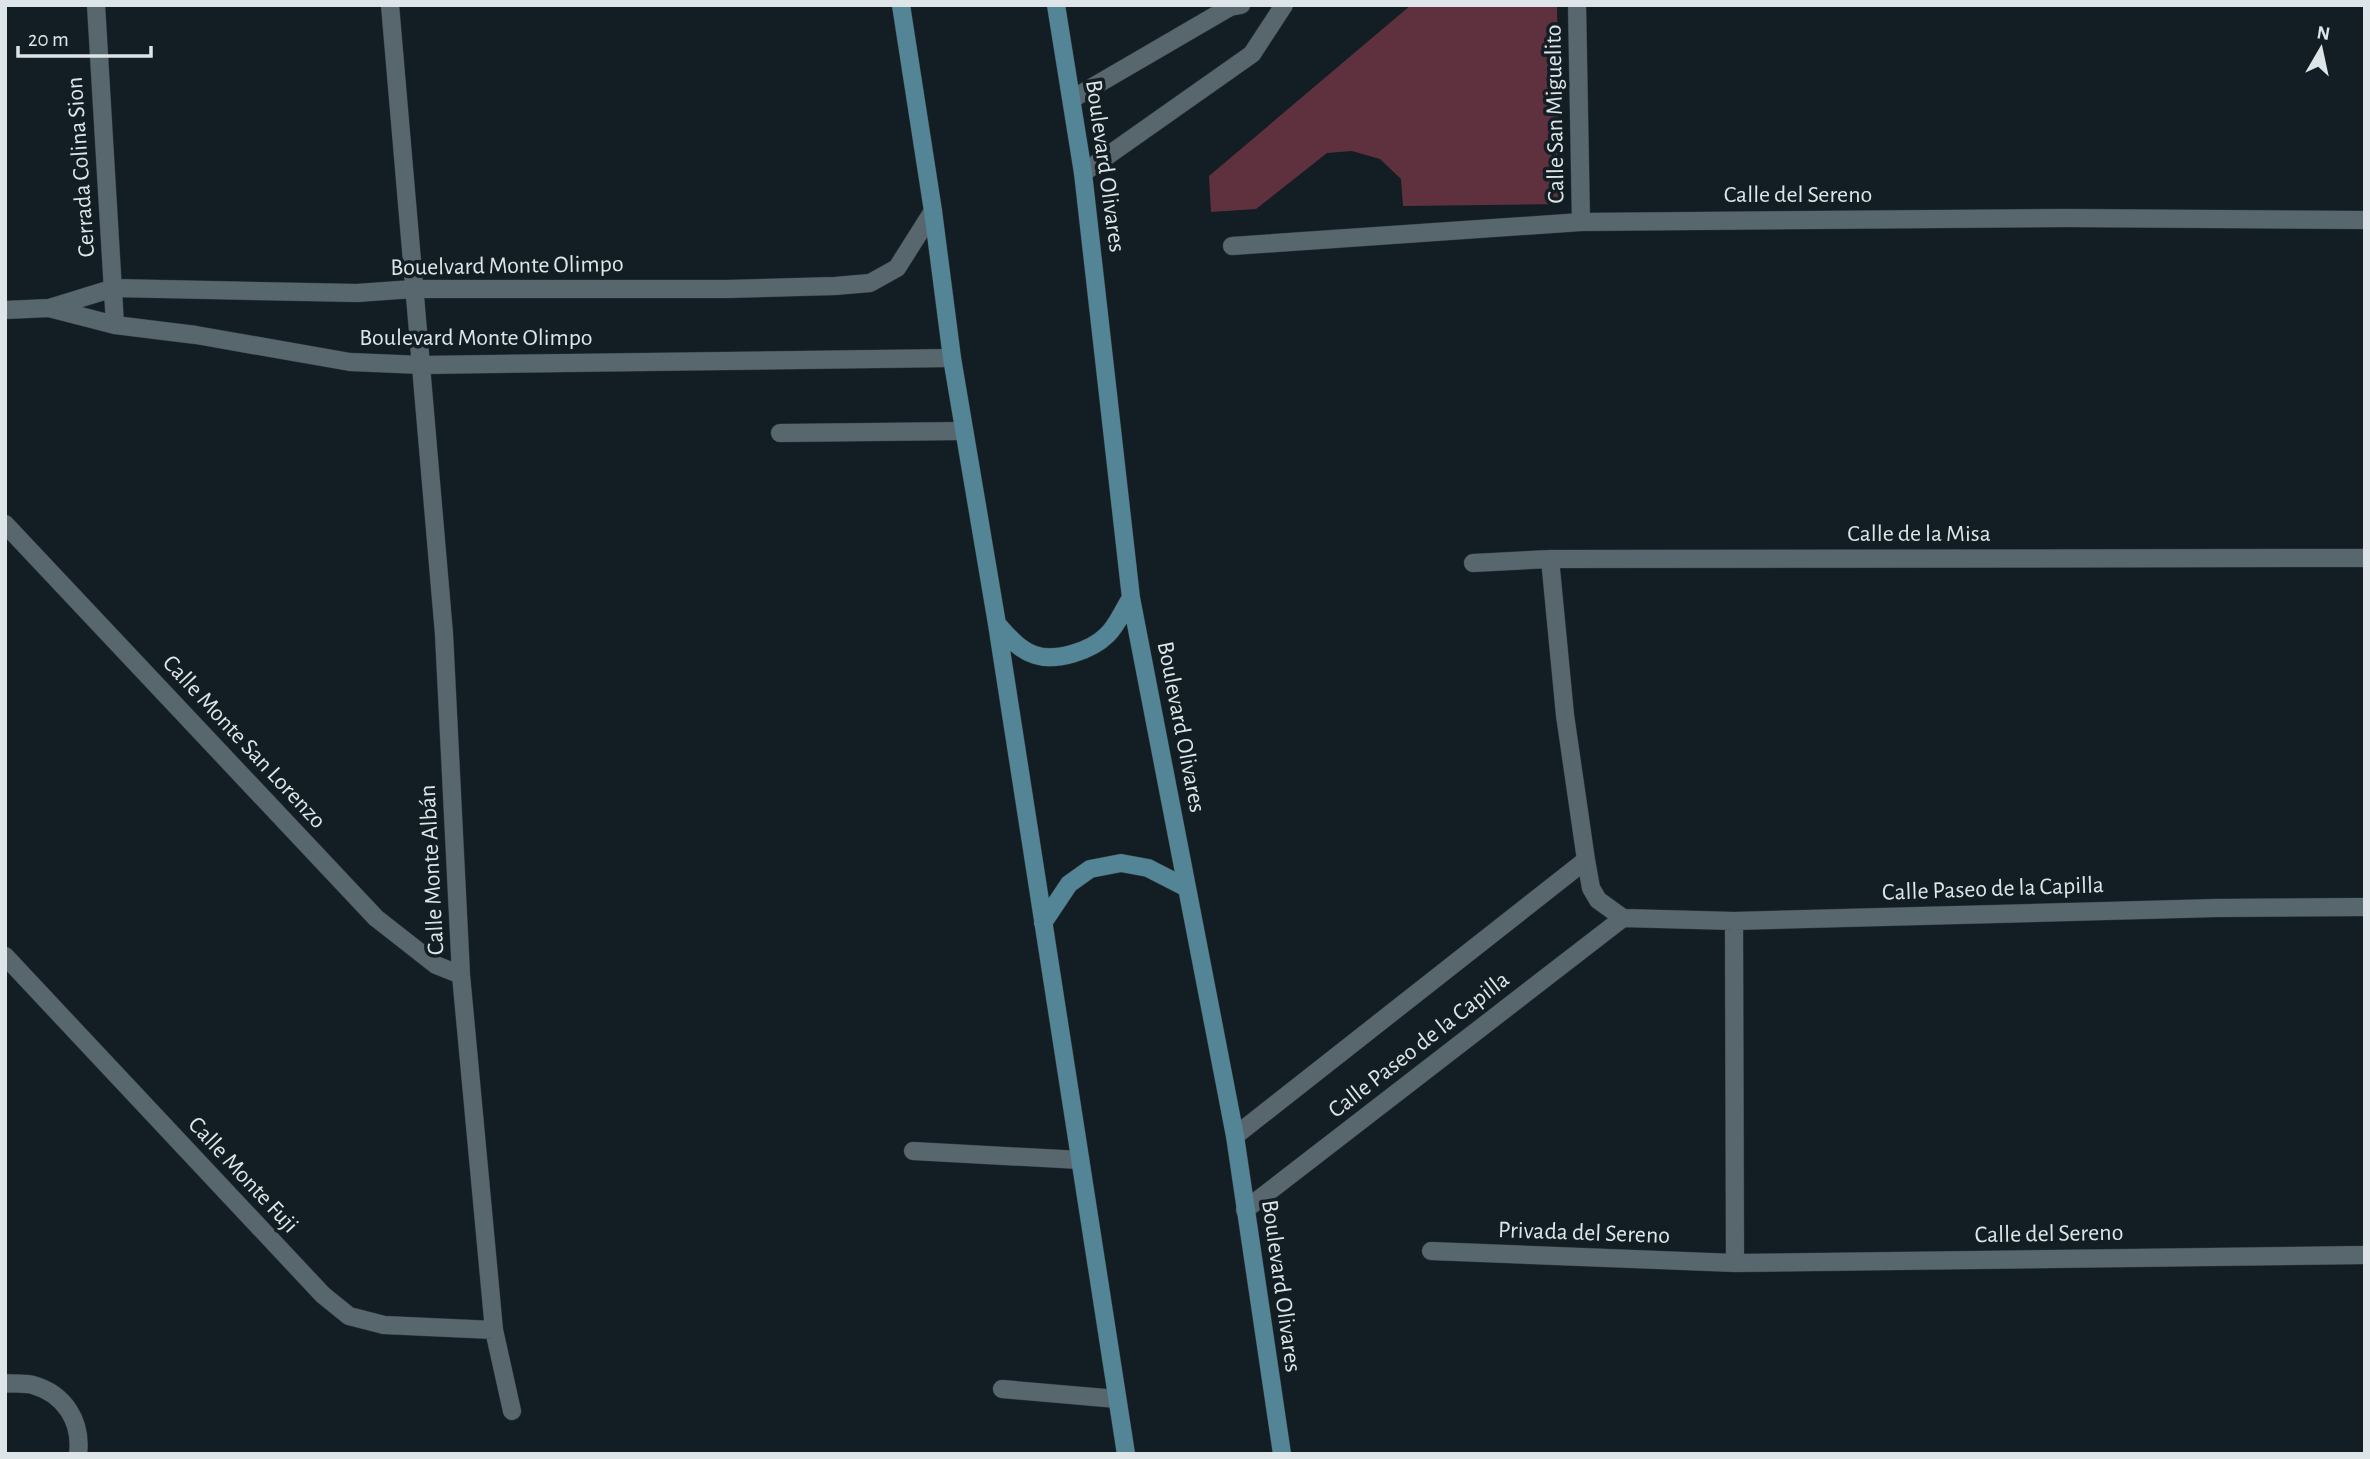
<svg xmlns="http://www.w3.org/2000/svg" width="2370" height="1459" font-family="'Alegreya Sans',sans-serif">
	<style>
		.green { fill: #5f313f }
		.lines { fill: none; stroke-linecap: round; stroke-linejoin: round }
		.lane-casing { stroke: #31393c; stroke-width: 19 }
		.street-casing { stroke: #31393c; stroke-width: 19 }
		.secondary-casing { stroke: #31393c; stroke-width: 19 }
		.lane { stroke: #58676d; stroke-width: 18 }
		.street { stroke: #58676d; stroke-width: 18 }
		.secondary { stroke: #548597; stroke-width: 18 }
		.labels { text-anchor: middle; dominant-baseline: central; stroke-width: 7; stroke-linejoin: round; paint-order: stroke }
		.street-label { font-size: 24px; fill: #dde5e8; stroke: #121e23 }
	</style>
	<rect width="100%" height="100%" fill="#121e23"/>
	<path class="green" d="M1411 5H1557L1560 204 1403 206 1401 179 1380 159 1352 151 1327 153 1256 209 1211 212 1209 176Z"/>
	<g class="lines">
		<defs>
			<path id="lane" d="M780 433 964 431
				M913 1151 1080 1160
				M1002 1389 1117 1399"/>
			<path id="street" d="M96 5 115 325
				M390 5 444 634 461 975 494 1330 512 1411
				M1577 5 1581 222
				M1072 99 1230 7 1241 5
				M1083 173 1252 54 1284 5
				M1232 246 1581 222 2065 218 2365 220
				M49 308 114 288 357 293 413 289H727L835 286 870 283 897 268 933 211
				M5 310 49 308 115 325 196 335 350 362 422 365 952 358
				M5 524 376 918 436 965 461 975
				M1550 559 1565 715 1586 860 1591 888 1598 900 1623 918 1734 921 2216 908 2365 907
				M1473 563 1550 559 2365 558
				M1734 921 1735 1263
				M5 956 323 1295 349 1316 384 1325 494 1330
				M1235 1136 1586 860
				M1245 1210 1623 918
				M1431 1251 1735 1263 2365 1255
				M5 1383C14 1384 25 1383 33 1385 65 1394 82 1422 78 1454"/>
			<path id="secondary" d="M901 5 933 211 952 358 997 624 1126 1454
				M1056 5 1083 173 1131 598 1235 1136 1282 1454
				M997 624C1008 636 1019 650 1035 655 1056 662 1091 651 1107 635 1117 626 1123 610 1131 598
				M1043 923 1069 884 1090 869 1121 863 1148 868 1187 888"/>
		</defs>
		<use href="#lane" class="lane-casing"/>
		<use href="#street" class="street-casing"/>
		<use href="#secondary" class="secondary-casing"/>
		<use href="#lane" class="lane"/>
		<use href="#street" class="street"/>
		<use href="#secondary" class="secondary"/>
	</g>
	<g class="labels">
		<g class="street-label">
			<text transform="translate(1555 114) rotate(-91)">Calle San Miguelito</text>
			<text transform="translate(1105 166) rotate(82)">Boulevard Olivares</text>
			<text transform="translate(81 167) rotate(-94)">Cerrada Colina Sion</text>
			<text x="1798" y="195">Calle del Sereno</text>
			<text transform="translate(507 266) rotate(-1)">Bouelvard Monte Olimpo</text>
			<text x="476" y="338">Boulevard Monte Olimpo</text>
			<text x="1919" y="534">Calle de la Misa</text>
			<text transform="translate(1181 727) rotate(79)">Boulevard Olivares</text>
			<text transform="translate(244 742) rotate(47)">Calle Monte San Lorenzo</text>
			<text transform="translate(432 870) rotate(-93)">Calle Monte Albán</text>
			<text transform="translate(1993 889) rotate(-2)">Calle Paseo de la Capilla</text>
			<text transform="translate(1419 1045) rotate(-38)">Calle Paseo de la Capilla</text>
			<text transform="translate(243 1175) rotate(47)">Calle Monte Fuji</text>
			<text transform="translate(1584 1233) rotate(2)">Privada del Sereno</text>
			<text transform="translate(2049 1234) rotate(-1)">Calle del Sereno</text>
			<text transform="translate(1281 1286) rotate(82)">Boulevard Olivares</text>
		</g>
	</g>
	<rect width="2370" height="1459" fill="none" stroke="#dde5e8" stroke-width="14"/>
	<g transform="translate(2321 49) rotate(9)" stroke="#121e23" stroke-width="5" paint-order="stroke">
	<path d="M0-5L12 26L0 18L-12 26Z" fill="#dde5e8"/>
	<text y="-10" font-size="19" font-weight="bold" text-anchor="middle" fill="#dde5e8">N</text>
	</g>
	<path d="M18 46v10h133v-10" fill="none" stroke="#dde5e8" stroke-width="3.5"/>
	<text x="28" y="46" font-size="21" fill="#dde5e8" stroke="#121e23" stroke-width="5" paint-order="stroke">20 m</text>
</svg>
